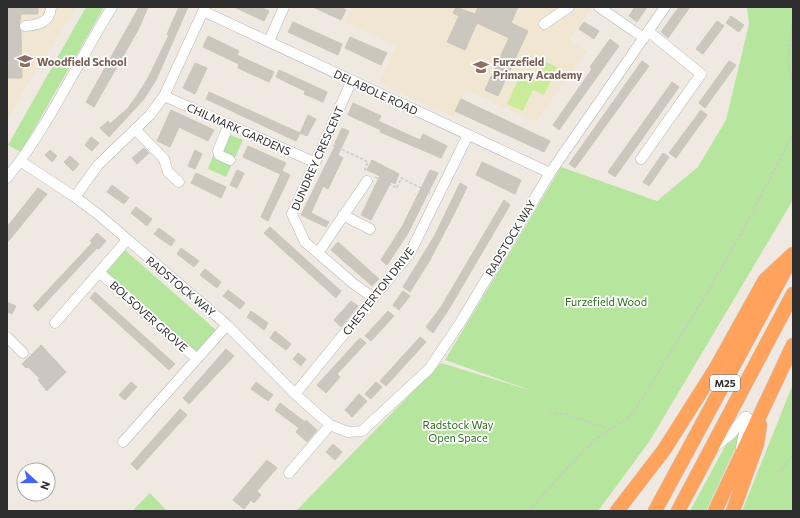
<svg xmlns="http://www.w3.org/2000/svg" width="800" height="518" font-family="Commissioner,sans-serif">
	<style>
		.education { fill: #f0e6d1 }
		.green { fill: #b6e59e }
		.pitch { fill: #c9ec9a }
		.building { fill: #cbc7bf; stroke: #cbc5ba }
		.lines { fill: none; stroke-linecap: round; stroke-linejoin: round }
		.minor-casing { stroke: #b4b7c1; stroke-width: 11 }
		.highway-casing { stroke: #c9c9c9; stroke-width: 15 }
		.path { stroke: #c9c9c9; stroke-width: 1.5; stroke-dasharray: 3 2; stroke-linecap: butt }
		.minor { stroke: #fff; stroke-width: 10 }
		.highway { stroke: #ffa35c; stroke-width: 14 }
		.labels { text-anchor: middle; dominant-baseline: central; stroke-width: 3.5; stroke-linejoin: round; paint-order: stroke }
		.shield { fill: #fff; stroke: #6d6d6d; stroke-width: 1 }
		.shield-label { font-size: 10px; font-weight: bold; fill: #2e2e2e }
		.education-label { font-size: 11px; font-weight: bold; fill: #785e54; stroke: #fff; text-anchor: start }
		.street-label { font-size: 11px; fill: #2e2e2e; stroke: #fff }
		.park-label { font-size: 11px; fill: #2c6e1b; stroke: #fff }
	</style>
	<rect width="100%" height="100%" fill="#efe9e1"/>
	<path class="education" d="M7 7H77L25 88 7 122Z
		M352 7H592L569 39 587 51 536 122 466 90 453 117 379 83 396 46 345 22Z"/>
	<path class="green" d="M86 7H104L21 152 8 145Z
		M747 7H793V200L649 442 598 511H296L441 363 533 391 445 360 561 167 657 201 698 167 726 120 749 24Z
		M222 132 243 140 226 177 208 169Z
		M125 250 216 330 196 353 106 273Z
		M793 384V511H742Z
		M741 428 737 445 706 511H690L729 439Z
		M150 493 167 511H135L134 509Z"/>
	<path class="pitch" d="M546 62 557 67 544 95 533 90 523 111 507 104 522 72 538 79Z"/>
	<path class="building" d="M7 7H38V14H21L19 26 21 31 22 78H8Z
		M139 7H148L138 30 94 107 86 102Z
		M179 7H188L156 80 144 99 109 137 100 128 108 121 110 124 128 108 138 94 148 78 169 35 167 34Z
		M234 7H260L269 11 264 21Z
		M313 7H340L346 10 341 20Z
		M456 7 475 14 478 7H518L511 23 528 31 498 96 485 90 509 38 477 23 465 50 447 42 459 16 453 13Z
		M635 7H647L637 22 629 16Z
		M679 7H690L668 38 661 32Z
		M731 16 744 25 739 32 726 23Z
		M717 21 724 26 703 54 696 49Z
		M293 22 342 44 338 55 288 32Z
		M584 22 599 31 594 39 579 29Z
		M208 36 239 51 237 55 274 72 269 82 238 68 239 64 203 47Z
		M350 37 387 53 381 65 345 48Z
		M610 39 619 46 559 130 553 125 592 69 590 67Z
		M642 61 649 66 575 168 569 164Z
		M729 61 736 65 705 108 699 103Z
		M195 63 207 68 195 94 183 88Z
		M279 70 327 92 323 102 304 94 305 91 276 77Z
		M672 82 679 87 615 177 608 172Z
		M209 92 300 133 296 141 206 99Z
		M461 99 550 141 544 152 455 111Z
		M353 103 381 116 378 121 420 140 423 134 447 146 441 158 380 132 381 130 348 115Z
		M171 110 214 130 208 141 179 127 170 147 157 141Z
		M701 110 707 115 676 158 669 153Z
		M308 115 316 119 307 136 300 133Z
		M342 128 349 131 338 155 343 158 328 189 323 186 311 213 329 222 326 227 301 215 336 144 335 143Z
		M91 137 99 143 92 151 85 145Z
		M248 146 286 163 280 174 243 157Z
		M144 148 149 153 137 164 132 158Z
		M50 150 57 156 52 162 45 155Z
		M195 150 202 154 195 169 188 166Z
		M663 153 669 157 649 186 643 182Z
		M70 156 79 164 73 171 64 162Z
		M372 160 399 174 395 184 391 182 371 220 361 215 380 176 367 170Z
		M482 162 521 180 515 194 476 175Z
		M237 170 244 173 237 188 230 185Z
		M430 170 438 173 408 233 387 265 381 260 403 225Z
		M282 171 290 175 268 221 261 217Z
		M196 173 226 187 221 198 191 183Z
		M460 183 467 187 457 208 430 260 410 292 403 287 435 235Z
		M112 185 129 198 124 204 107 192Z
		M38 188 47 194 7 243V227Z
		M504 200 510 205 449 309 433 333 426 327 441 307Z
		M136 207 152 219 147 226 131 213Z
		M270 227 341 291 336 298 264 233Z
		M159 228 175 240 171 246 154 234Z
		M97 233 106 241 99 249 97 248 38 311 33 306 92 243 90 241Z
		M338 242 379 279 372 286 331 250Z
		M181 248 199 261 194 267 177 254Z
		M205 269 221 282 217 288 200 275Z
		M228 290 245 303 240 309 223 296Z
		M403 291 410 296 399 310 393 305Z
		M95 292 175 364 169 370 90 298Z
		M351 301 358 306 341 327 334 320Z
		M7 302 16 306 12 314 7 312Z
		M251 311 268 323 264 330 247 317Z
		M388 311 394 316 371 341 365 336Z
		M275 331 291 344 286 350 270 338Z
		M420 337 426 342 386 386 380 381Z
		M360 338 366 343 337 374 340 377 326 393 317 385Z
		M41 345 66 372 47 391 38 380 40 379 28 367 26 368 22 364Z
		M226 349 234 356 189 404 183 398Z
		M298 353 306 359 301 366 293 359Z
		M131 382 137 387 125 400 119 395Z
		M256 382 273 395 268 401 251 389Z
		M376 382 382 387 371 399 365 394Z
		M359 394 367 401 352 417 345 410Z
		M280 403 305 422 306 420 317 430 307 442 296 432 299 428 275 410Z
		M180 409 187 415 137 470 131 464Z
		M333 444 342 452 335 460 326 452Z
		M267 460 277 468 257 491 261 495 254 503 251 500 244 509 233 500Z"/>
	<g class="lines">
		<defs>
			<path id="minor" d="M599 7 644 38
				M203 11 550 173
				M544 24 569 7
				M25 26C38 25 50 23 51 7
				M269 41 284 7
				M352 80 292 214 305 242 354 284 374 298
				M164 96 314 162
				M229 124 218 151 219 155 230 160
				M135 129 164 159 168 172 179 182
				M641 159 701 74 648 31
				M20 161 75 197 99 215 227 325 295 394 330 425 348 432 362 431 429 369 460 323 550 173 665 7
				M7 178C49 126 77 63 112 7
				M75 197 98 165 150 115 164 96 205 7
				M343 215 370 229
				M318 253 367 181
				M100 273 197 359
				M55 323 127 240
				M7 337 23 353
				M295 394 410 253 468 135
				M123 442 227 325
				M713 448 730 435 745 417H747L741 448
				M289 473 330 425"/>
			<path id="highway" d="M617 511 664 450 716 368 765 280 793 254
				M655 511 789 263
				M678 511 793 294
				M715 511 793 345
				M733 511 757 444 760 425"/>
		</defs>
		<use href="#minor" class="minor-casing"/>
		<use href="#highway" class="highway-casing"/>
		<path class="path" d="M793 19 788 65 793 82
			M333 145 368 162 364 172
			M375 177 397 188 401 178 431 193
			M550 413 565 414 610 429
			M778 473 793 456
			M529 511C549 488 570 464 592 443 605 430 622 425 634 412L707 293 743 230 793 134"/>
		<use href="#minor" class="minor"/>
		<use href="#highway" class="highway"/>
	</g>
	<defs>
		<symbol id="school-bare" viewBox="-9 -9 18 18"><path d="M0-5L7-2L0 1L-7-2ZM-4 1L0 2.5L4 1V4Q0 6-4 4Z" fill="#8d6e63" stroke="#fff" stroke-width="2.5" paint-order="stroke"/></symbol>
	</defs>
	<g fill-rule="evenodd">
		<use href="#school-bare" x="14" y="50" width="22" height="22"/>
		<use href="#school-bare" x="470" y="56" width="22" height="22"/>
	</g>
	<g class="labels">
		<rect class="shield" x="710" y="375" width="30" height="16" rx="3"/>
		<g class="shield-label">
			<text x="725" y="383">M25</text>
		</g>
		<g class="education-label">
			<text x="37" y="61">Woodfield School</text>
			<text x="493" y="61">Furzefield<tspan x="493" dy="13">Primary Academy</tspan></text>
		</g>
		<g class="street-label">
			<text transform="translate(376 92) rotate(25)">DELABOLE ROAD</text>
			<text transform="translate(239 129) rotate(24)">CHILMARK GARDENS</text>
			<text transform="translate(317 158) rotate(-66)">DUNDREY CRESCENT</text>
			<text transform="translate(510 238) rotate(-59)">RADSTOCK WAY</text>
			<text transform="translate(181 286) rotate(40)">RADSTOCK WAY</text>
			<text transform="translate(378 291) rotate(-52)">CHESTERTON DRIVE</text>
			<text transform="translate(149 316) rotate(42)">BOLSOVER GROVE</text>
		</g>
		<g class="park-label">
			<text x="606" y="301">Furzefield Wood</text>
			<text x="458" y="424">Radstock Way<tspan x="458" dy="13">Open Space</tspan></text>
		</g>
	</g>
	<rect width="800" height="518" fill="none" stroke="#2e2e2e" stroke-width="16"/>
	<g transform="translate(36 482) rotate(111)"><circle r="19" fill="#ffffff" stroke="#ababab"/>
	<path d="M0-3L7 15L0 10L-7 15Z" fill="#4264fb"/>
	<text y="-6" font-size="11" font-weight="bold" text-anchor="middle" fill="#2e2e2e">N</text>
	</g>
</svg>
